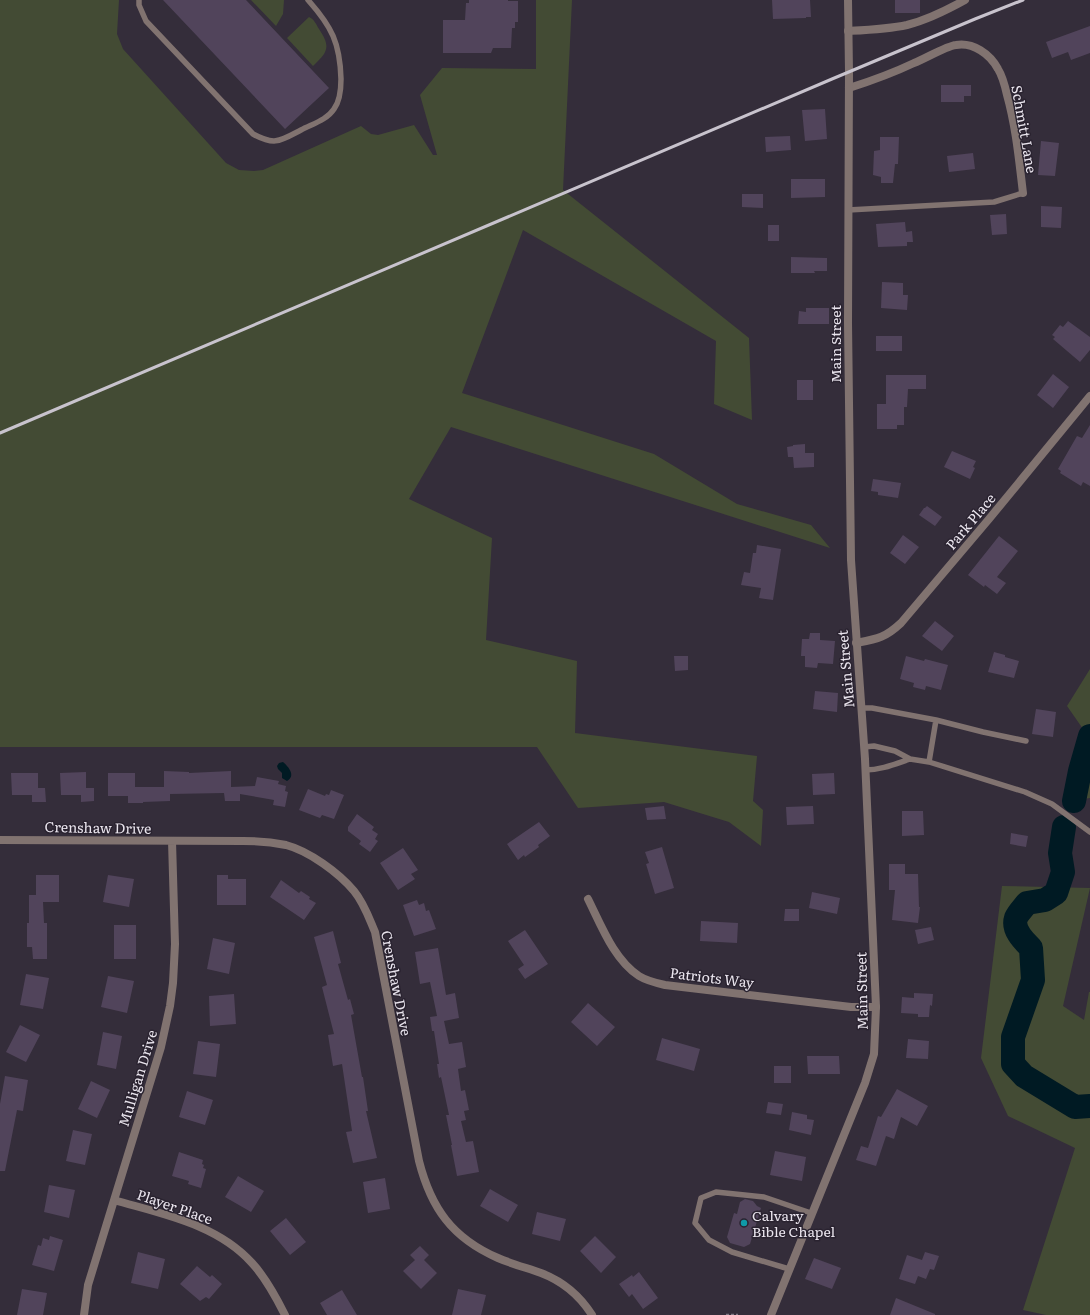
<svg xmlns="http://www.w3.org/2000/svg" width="1090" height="1315" font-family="Literata,serif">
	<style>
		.green { fill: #434b34 }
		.water { fill: #001a23 }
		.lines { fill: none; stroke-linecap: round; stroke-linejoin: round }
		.river { stroke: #001a23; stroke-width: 24 }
		.building { fill: #51445b }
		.path { stroke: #7e7884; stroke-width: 2.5; stroke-dasharray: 3 2; stroke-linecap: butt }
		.service { stroke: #817370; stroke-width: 5.5 }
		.minor { stroke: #817370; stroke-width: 8 }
		.tertiary { stroke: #817370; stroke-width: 8 }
		.rail { stroke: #c8c3cd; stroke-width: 3 }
		.culture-dot { fill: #0f9aa8; stroke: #2a2330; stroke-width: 1.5 }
		.labels { text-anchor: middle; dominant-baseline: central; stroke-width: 3; stroke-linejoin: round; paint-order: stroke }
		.street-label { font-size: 14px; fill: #eae5ee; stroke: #2a2330 }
		.poi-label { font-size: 14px; fill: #eae5ee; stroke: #2a2330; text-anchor: start }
	</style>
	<rect width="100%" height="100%" fill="#342d3a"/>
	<path class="green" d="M0 0H119L117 34 123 49 226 163 239 170 254 171 263 170 361 126 371 134 378 135 414 125 433 155H437L420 95 442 68 536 69V0H572L563 190 749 338 752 420 714 404 716 341 523 230 462 393 654 454 737 504 811 525 830 548 451 427 409 499 492 538 486 640 577 661 575 733 757 756 753 801 763 810 761 846 729 822 664 802 578 808 537 747H0Z
		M251 0H284L283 14 276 26Z
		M309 17C314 19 316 24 319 29 331 47 328 52 313 66L287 38Z
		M1090 669V739L1067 706Z
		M1090 744V798L1077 800Z
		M1002 886 1090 888 1063 1006 1084 1020 1089 992H1090V1315H1046L1023 1310 1075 1148 1008 1116 981 1058Z"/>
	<path class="water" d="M283 762C289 767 296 776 287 781L282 778V773L278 769 277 766 279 763Z"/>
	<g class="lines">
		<path class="river" d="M1074 801 1080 771 1090 736
			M1064 827 1060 853 1063 872 1056 893 1045 900 1027 903C1024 907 1018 913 1016 918 1012 930 1024 941 1031 948L1033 980 1013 1037V1064L1024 1076 1075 1107 1090 1106"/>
	</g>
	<path class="building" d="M163 0H246L329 88 285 129Z
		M469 0H508V1H518V22H515V28H512L511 48H493L491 53H443V20H465L466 3H469Z
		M772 0H810L811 17H806V18L773 19Z
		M895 0H920V13H895Z
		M1090 26V53L1071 60 1068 52 1052 58 1046 42Z
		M941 85H971V96H964V102H941Z
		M825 109 827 139 805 141 802 110Z
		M790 136 791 150 766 152 765 137Z
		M880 137H899L898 164H895L893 183H881V177L873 175 874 151 880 150Z
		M1041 141 1059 143 1055 176 1038 175Z
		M973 153 975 169 949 172 947 156Z
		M791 179H825V197L791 198Z
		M742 194H763V208L742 207Z
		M1041 206 1062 207 1061 228 1041 227Z
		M1006 214 1007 234 992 235 990 215Z
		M905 222 906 232 912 231 913 242H907V246L878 247 876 224Z
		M768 225H779V241H768Z
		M791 257 827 258V271H814L815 273H791Z
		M882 282 903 283V295H908L907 310 881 308Z
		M806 308H829V324H798L799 311 806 312Z
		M1068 321 1090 337V350L1080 362 1053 339 1055 337 1052 335 1060 325 1063 327Z
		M876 336H902V351H876Z
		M1053 374 1069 387 1053 408 1037 395Z
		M886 375H926V389H908L907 407H904V425H897V429H877V404H886Z
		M797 380H813V400H797Z
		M1090 425V486L1083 482 1081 486 1060 473 1061 471 1058 469 1077 436 1082 438Z
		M805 444V453H814V467L794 468 793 457H788L787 447 793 446V445Z
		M952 451 976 461 973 467 975 468 970 479 944 467Z
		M873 479 901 483 898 498 878 495V492L871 491Z
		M927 506 942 517 935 526 919 515 924 508H925Z
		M903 535 919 547 905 564 890 553Z
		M999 536 1018 551 997 577 1006 583 997 594 985 585 984 587 968 575Z
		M757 545 781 549 773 600 759 598 761 588 741 585 744 572 750 573 753 553H756Z
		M935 621 954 636 942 651 922 636Z
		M810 633H820V640L835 641 833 664 818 663 817 668 805 667V656H801L802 639H809Z
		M994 652 1005 655V657L1019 661 1014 678 988 672Z
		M674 656H688V670L675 671Z
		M906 656 924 661 925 659 948 665 941 690 926 686 925 690 913 687 914 683 900 679Z
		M815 691 838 693 837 712 813 709Z
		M1036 709 1056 712 1053 737 1032 734Z
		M164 771 189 772V773L231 771V787L255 786 257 777 279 781 278 784 286 786 285 791 288 792 285 807 273 805 274 800 240 794V801H225L224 793 170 794V801L143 802V803H128V796H108V773H135V787H164Z
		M86 772V788H94V801L81 802V795H61L60 773Z
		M11 773H38V788H45L46 802H32V795H12Z
		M834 773 835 794 813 795 812 774Z
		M308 789 325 796 326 794 329 795 331 790 344 795 334 819 322 815 320 818 299 810Z
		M664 806 666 819 647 820 645 808Z
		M813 806 814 824 787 825 786 807Z
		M902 811H923L924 835 902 836Z
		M357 814 374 827 372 830 378 834 375 839 378 841 370 852 359 844 361 841 348 831V827Z
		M539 822 550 836 538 845 539 847 525 857 524 855 518 860 507 844Z
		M1011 833 1028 836 1026 847 1010 844Z
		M662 847 674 888 655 894 646 864 649 863 645 852Z
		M403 848 418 870 411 874 415 879 398 890 380 863Z
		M889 864H905V874H918L919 907H920L918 923 892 920 895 890H889Z
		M36 875H59V902H43L44 923H47V959H33L32 947H27V923H29V895H36Z
		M108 875 134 879 129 907 103 902Z
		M217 875H228V879H246V905H217Z
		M281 880 299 893 301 891 310 897 309 899 316 903 304 920 270 897Z
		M812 892 840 898 837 914 809 908Z
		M417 900 419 905 424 903 426 911 429 910 436 929 414 936 403 905Z
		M785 909H799V921H784Z
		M701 921 738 923 737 943 700 941Z
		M114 925H136V959H114Z
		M931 927 934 940 918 944 915 930Z
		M525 930 548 964 525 979 518 969 524 965 508 941Z
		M333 931 341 963 338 964 348 1000 350 999 354 1014 351 1015 362 1077H363L368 1111H366L377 1158 353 1163 346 1132 352 1131 342 1064 333 1066 328 1035 334 1034 322 987 327 985 314 937Z
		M213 938 235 943 229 974 207 969Z
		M438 948 446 995 455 993 459 1018 444 1021 449 1044 462 1042 466 1067 458 1069 461 1091 465 1090 469 1110 464 1111 466 1120 461 1121 466 1142 473 1141 479 1172 457 1176 451 1145H452L446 1115H449L441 1077 439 1078 437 1064H439L434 1031H432L430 1017 437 1016 430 982 420 984 415 952Z
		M26 974 49 978 43 1009 20 1005Z
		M108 976 134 981 127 1013 101 1007Z
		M914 993 933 994 932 1006 930 1005 929 1017H918V1014L901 1013 902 997 914 998Z
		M234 994 236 1024 210 1026 209 996Z
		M588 1003 615 1027 597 1046 571 1022Z
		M20 1025 40 1035 26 1062 6 1052Z
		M103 1032 122 1036 116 1069 97 1065Z
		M662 1038 700 1049 694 1071 656 1060Z
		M908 1039 929 1041 928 1059 906 1058Z
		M198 1041 220 1044 216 1077 193 1074Z
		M807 1056H839L840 1074H808Z
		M774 1066H791V1083H774Z
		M5 1076 28 1080 23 1111 17 1110 5 1171H0V1104Z
		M91 1081 110 1090 97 1118 78 1109Z
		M897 1089 928 1106 917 1126 901 1117 894 1139 886 1136 876 1166 856 1160 861 1146 868 1148 878 1116 881 1117Z
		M187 1091 213 1100 205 1125 179 1117Z
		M768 1102 783 1104 781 1115 766 1113Z
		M792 1112 807 1115V1119L814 1120 811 1135 789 1130Z
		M73 1130 92 1134 85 1165 66 1161Z
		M775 1151 806 1157 802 1181 770 1175Z
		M179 1152 203 1160 202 1164 204 1165 203 1168 206 1169 201 1188 188 1184 189 1181 172 1176Z
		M238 1176 264 1191 251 1212 225 1197Z
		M385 1178 390 1209 368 1213 363 1182Z
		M49 1185 75 1190 69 1218 44 1212Z
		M490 1189 518 1205 508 1222 480 1206Z
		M745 1199 753 1201 757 1206 761 1208 750 1244 744 1247 730 1243 727 1237 734 1213 737 1214 740 1202Z
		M537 1212 566 1219 560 1241 532 1234Z
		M286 1218 306 1242 290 1255 270 1231Z
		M50 1236 63 1240 54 1271 32 1265 38 1245 41 1246 43 1238 49 1240Z
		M595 1236 616 1257 601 1273 580 1251Z
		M420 1246 429 1255 424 1260 437 1273 421 1289 403 1271 415 1260 410 1255Z
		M138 1252 165 1259 158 1289 131 1283Z
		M925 1252 939 1256 934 1270 930 1269 926 1279 918 1276 915 1284 899 1279 907 1255 922 1260Z
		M814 1258 841 1268 832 1289 805 1279Z
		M197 1266 210 1277 212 1275 222 1284 209 1299 206 1297 200 1301 180 1284Z
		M639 1272 658 1298 643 1309 632 1294 629 1297 619 1284 632 1275 633 1277Z
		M22 1289 47 1293 43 1315H17Z
		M458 1289 486 1295 481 1315H452Z
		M342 1290 357 1315H327L320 1303Z
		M896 1298 935 1314V1315H890Z"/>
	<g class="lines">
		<path class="path" d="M726 1315H738"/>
		<path class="service" d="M139 0V5L146 21 253 134C275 146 280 141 301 130 312 124 327 120 334 109 340 101 341 89 341 79 340 43 332 27 308 0
			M848 210 994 202 1023 193
			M861 708H872L936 720 983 732 1026 741
			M864 747 874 746 895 751 910 759 929 762 1025 792 1052 804 1090 832
			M929 762 936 720
			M865 770C881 770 895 764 910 759
			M789 1269 732 1252 709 1240 695 1223 701 1198 716 1192 764 1197 811 1213"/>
		<path class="minor" d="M848 31C867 30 889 29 907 25 927 20 947 10 965 0
			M849 88C871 81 893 73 914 63 925 59 946 46 956 45 973 42 990 54 998 69 1003 77 1005 86 1007 95 1016 127 1019 160 1023 193
			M856 643C877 639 885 638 901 623L989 519 1090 396
			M0 840 243 841C257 841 271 842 286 845 309 851 339 873 354 891 364 903 369 918 375 932L419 1161C431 1208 452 1238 498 1258 512 1264 527 1268 541 1273 562 1281 580 1296 592 1315
			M588 899C601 925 614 960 639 976 647 981 656 983 665 985L851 1007H876
			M114 1200C162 1214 217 1224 252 1263 266 1278 276 1297 285 1315
			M84 1315 88 1285 161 1047 170 1006 173 983 175 944 172 841"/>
		<path class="tertiary" d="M771 1315 865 1083 874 1054 876 1007 865 759 851 560 848 323 849 72 848 0"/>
		<path class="rail" d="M0 433 832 79 975 19 1023 0"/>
	</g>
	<circle class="culture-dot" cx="744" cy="1223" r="4"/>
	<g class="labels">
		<g class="street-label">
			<text transform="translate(1025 129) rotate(80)">Schmitt Lane</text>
			<text transform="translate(835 344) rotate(-90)">Main Street</text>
			<text transform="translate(970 521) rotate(-50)">Park Place</text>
			<text transform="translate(845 669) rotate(-95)">Main Street</text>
			<text transform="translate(98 827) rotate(1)">Crenshaw Drive</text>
			<text transform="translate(712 977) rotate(7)">Patriots Way</text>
			<text transform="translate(397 983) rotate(79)">Crenshaw Drive</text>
			<text transform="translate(861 991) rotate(-91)">Main Street</text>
			<text transform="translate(137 1078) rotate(-73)">Mulligan Drive</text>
			<text transform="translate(175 1206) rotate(19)">Player Place</text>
		</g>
		<g class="poi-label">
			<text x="752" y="1215">Calvary<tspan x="752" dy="16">Bible Chapel</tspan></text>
		</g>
	</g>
</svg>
